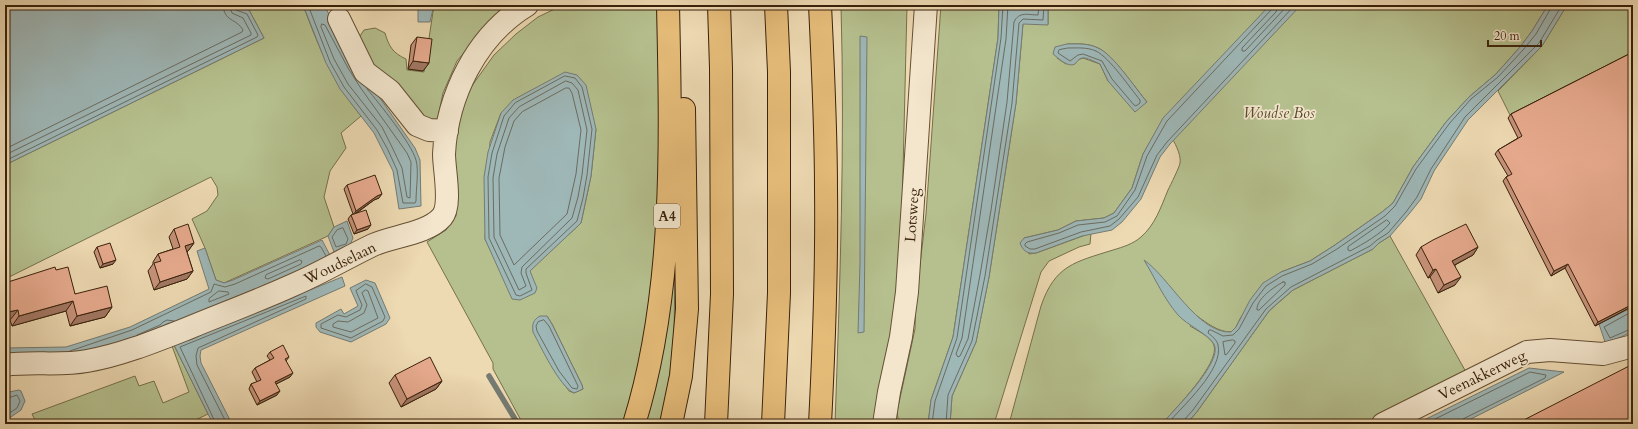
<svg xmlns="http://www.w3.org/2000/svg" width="1638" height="429" font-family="Cardo,serif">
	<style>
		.green { fill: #b5c08e; stroke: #76704c; fill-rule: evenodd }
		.water { fill: #9eb7b7; stroke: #757b72 }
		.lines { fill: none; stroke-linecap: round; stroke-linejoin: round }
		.shore { stroke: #6b6c60; stroke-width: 1 }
		.stream { stroke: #757b72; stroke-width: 5.5 }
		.minor-casing { stroke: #654f34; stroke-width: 24 }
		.highway-casing { stroke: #38210a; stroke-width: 24 }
		.minor { stroke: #f3e6cd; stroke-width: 22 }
		.highway { stroke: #e6bc79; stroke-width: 22 }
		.wall { fill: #c7927a; stroke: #38210a }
		.shaded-wall { fill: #a27763; stroke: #38210a }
		.building { fill: #e7aa8e; stroke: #38210a }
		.labels { text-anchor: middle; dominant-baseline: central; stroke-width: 3.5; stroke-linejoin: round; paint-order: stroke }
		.shield { fill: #f3e6cd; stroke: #705c44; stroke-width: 1 }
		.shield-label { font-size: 14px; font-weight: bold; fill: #38210a }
		.park-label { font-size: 15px; font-style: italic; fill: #57492b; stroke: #f3e6cd }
		.street-label { font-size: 15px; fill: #38210a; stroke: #f3e6cd }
	</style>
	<rect width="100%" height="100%" fill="#edd9b2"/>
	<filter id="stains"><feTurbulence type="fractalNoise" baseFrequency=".005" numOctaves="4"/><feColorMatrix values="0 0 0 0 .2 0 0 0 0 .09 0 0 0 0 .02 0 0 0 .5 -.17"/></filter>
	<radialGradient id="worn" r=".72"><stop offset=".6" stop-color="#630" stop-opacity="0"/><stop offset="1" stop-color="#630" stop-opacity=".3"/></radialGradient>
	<path class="green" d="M233 5H303C319 48 332 80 361 116L341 133 346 148 330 171 324 197 334 227 328 236 224 283 216 280 205 248 192 219 207 211 218 195 217 187 211 177 5 279V165L264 38 249 10Z
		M434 5H507L502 8 457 61 443 93 437 122 432 126 371 72 358 39 364 30 375 28 385 33C389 47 393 53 406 59L407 70 424 72Z
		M563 5H664L661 246 632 424H523L493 369V363L427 242 446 230 456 216 457 203 454 130 461 101 494 55 516 34 538 17ZM501 113 596 129 591 176 581 223 529 271 493 255 485 239 490 142ZM547 316 552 324 582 385 583 389 574 393 569 391 556 373Z
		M841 5H907L900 297 877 424H835C840 284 845 145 841 5Z
		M941 5H999L998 38 953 337 931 400 928 424H899L897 412 915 329 916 298 926 214Z
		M1048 5H1548L1532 31 1520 47 1496 74 1469 97 1446 122 1413 167 1393 203 1382 212 1335 245 1310 261 1281 272 1241 317 1236 327 1231 332C1218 332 1207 323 1197 316L1190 326C1198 331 1211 337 1214 345 1220 364 1174 410 1162 424H1009L1041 306C1055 265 1075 262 1113 250 1123 247 1133 244 1141 237 1155 225 1161 207 1168 190 1170 186 1180 166 1180 163 1182 151 1168 132 1162 122L1143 154 1132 188 1114 213 1104 218 1076 221 1058 230 1024 238 1029 254 1036 253 1091 233 1090 244 1079 247 1049 261 1041 272 994 424H950L952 396 976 342 989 277 1016 103 1023 23 1048 24ZM1067 44C1078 44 1088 43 1098 48 1112 54 1136 89 1147 102L1108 81 1100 64 1083 58 1066 64 1057 58Z
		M1567 5H1633V58L1512 119 1498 91 1542 46Z
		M1390 236 1466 372 1363 424H1186L1196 413 1269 311 1293 290 1373 249 1379 243Z
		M675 262 674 342 663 424H641Z
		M174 345 208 414 187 424H37L32 414 135 376 139 386 154 381 163 403 189 392 172 346Z"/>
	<path class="water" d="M5 5H233L249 10 264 38 5 165Z
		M303 5H324L356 64 415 148 420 160 421 206 399 209 393 171 374 133 340 89 326 63Z
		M418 5H434L430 22H418Z
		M999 5H1048V25L1023 24 1016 103 989 277 976 342 952 396 950 424H928L931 400 953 337 998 38Z
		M1270 5H1301L1170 144 1160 157 1141 199 1122 222 1112 230 1082 236 1036 253C1027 254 1023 251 1020 243L1024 238 1058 230 1076 221 1104 218 1114 213 1132 188 1143 154 1163 118Z
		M1548 5H1567L1542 46 1468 120 1434 171 1421 199 1409 214 1390 236 1379 243 1373 249 1293 290 1280 301 1269 311 1196 413 1186 424H1162C1173 410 1224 362 1214 344 1208 334 1187 325 1178 315 1164 299 1155 278 1144 260 1169 277 1198 334 1231 332L1236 327 1250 300 1263 283 1281 272 1310 261 1335 245 1382 212 1393 203 1413 167 1446 122 1469 97 1496 74 1520 47 1532 31Z
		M860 36 867 37 864 332 858 333 860 263Z
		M1067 44C1077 44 1088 43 1098 48 1113 54 1136 89 1147 102L1135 112 1108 81 1100 64C1095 62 1087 57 1082 58 1078 59 1077 62 1075 64 1068 68 1058 58 1053 54L1055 47Z
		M565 72 577 75 586 85 596 129 591 176 581 223 530 271 537 288 535 293 520 300 512 299 485 239 484 177 488 152 501 113 513 100Z
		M347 221 353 238 349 247 334 252 328 236 334 227Z
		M322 240 332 259 171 326 169 323 165 325 164 328 100 353 5 355V348L66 347 130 327 209 289 197 251 205 248 216 280 224 283 233 280Z
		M342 277 345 286 201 350 200 356 201 363 232 424H213L174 345Z
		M366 280 375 283 390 318 386 324 351 342 320 332 316 327V323L341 309 344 314 358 306 350 288Z
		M1633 307V331L1611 342H1605L1599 324Z
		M540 316H547L552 324 582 385 583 389 574 393C559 386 541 347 533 332 532 324 533 320 540 316Z
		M1529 368 1564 372 1461 424H1416Z
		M19 390 21 391 25 401 21 410 5 421V397L9 392Z"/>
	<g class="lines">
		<path class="shore" d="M308 5 330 62 344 87 377 130 388 150 397 170 403 203H415L416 201C416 188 419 172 416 160 411 143 380 104 367 89
			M1008 5 1006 39 962 338 956 354 958 357 960 356 968 339 980 275 991 210 1007 102 1014 22C1019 11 1029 15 1038 15L1039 5
			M1273 5 1272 9 1167 121 1147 156 1135 190 1117 216 1105 222 1078 225 1059 233 1027 242 1025 244V246L1030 249H1035L1081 232 1110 226 1119 219 1138 197 1157 155 1167 142 1295 5
			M1278 5 1276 12 1242 48V51H1245L1288 5
			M322 24 325 25 348 68 360 87 407 153 411 162 410 198 407 197 402 168 392 147 382 127 348 84 334 59 321 27Z
			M1068 48C1077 48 1087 47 1096 51 1110 58 1130 88 1140 100V103L1136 106 1134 105 1112 79 1102 61 1083 54 1078 55 1070 61 1058 53 1059 50Z
			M565 76 575 78 582 87 592 129 587 175 583 198 577 221 526 269V273L532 290 520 296 516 295 489 238 488 177 492 153 504 116 515 103Z
			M566 81 572 83 578 90 587 130 582 175 578 197 572 218 522 267 521 273 526 286 519 290 494 237 493 178 497 154 509 118 519 107Z
			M566 88H569L572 93 581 130 576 174 567 214 514 265 500 235 499 178 505 147 514 121 522 112Z
			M5 149 242 32 243 30C236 18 224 22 223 5
			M5 155 251 35V33L243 18 232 13 229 5
			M5 161 257 37 258 35 247 14 236 10 234 5
			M1387 220 1390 223C1381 234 1363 244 1350 251L1348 250V247Z
			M343 228 348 239 346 244 336 247 332 237 337 230Z
			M300 260 302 261 301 264 268 279 265 278 266 275Z
			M1283 282H1285V285L1259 310H1257C1256 299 1274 287 1283 282Z
			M366 284 372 287 385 317 383 321 351 338 321 328V324L338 315 346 317 360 310 362 305 356 291Z
			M366 290 368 291 378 318 351 332 333 327V324L338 321 348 322 364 313 367 305 362 293Z
			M219 291 228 292 229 294 209 302V299Z
			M1633 311 1604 327 1610 338 1633 328
			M544 320 549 326 578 386 577 389 572 388 559 371 537 331 536 326 538 322Z
			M137 335 160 325 163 322 167 320 174 321
			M1233 340 1235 341V343L1227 354 1225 355 1223 342Z
			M70 351 132 330 211 292 214 284 225 287 235 284 319 246 321 247 326 256
			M5 399 17 395 20 401 17 408 5 416
			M216 424 180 347 306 296V299L198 348 196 356 197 365 227 424
			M932 424 935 401 957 338 1001 38 1003 5
			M946 424 948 395 972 341 985 276 1012 103 1019 23 1023 19 1043 20 1044 5
			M1167 424C1182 407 1224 369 1218 345 1217 340 1212 336 1208 333L1209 330H1211L1223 336 1233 335 1239 329 1253 303 1266 286 1282 276 1312 264 1337 249 1385 216 1395 206 1416 169 1449 124 1471 99 1498 77 1523 50 1536 34 1551 8V5
			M1184 424V420L1193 410 1266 309 1291 287 1370 246 1377 240 1388 233 1406 212 1417 197 1431 169 1465 117 1539 43 1562 5
			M1425 424 1530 372 1546 375 1545 378 1463 419 1461 424"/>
		<path class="stream" d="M489 376 518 424"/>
		<defs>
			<path id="minor" d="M339 19 365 72 390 91 417 125 429 130 447 131
				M5 365C32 361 60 366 87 361 122 355 158 340 191 327 225 313 260 300 293 285 321 273 346 258 373 245 392 236 427 234 442 217 452 205 444 170 444 154 447 96 476 36 527 5
				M884 424 889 392 901 337 907 292 926 5
				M1383 424 1527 352 1550 350 1603 354 1633 346"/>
			<path id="highway" d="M820 5C823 67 826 128 826 190 827 268 824 346 820 424
				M634 424C675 293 671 141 668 5
				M671 424 681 376 687 309 684 109
				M716 424 722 294 721 68 719 5
				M773 424 779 293V72L776 5"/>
		</defs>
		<use href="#minor" class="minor-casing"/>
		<use href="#highway" class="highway-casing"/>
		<use href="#minor" class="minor"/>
		<use href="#highway" class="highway"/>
	</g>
	<path class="wall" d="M417 37 429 63 423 71 408 69 411 45Z
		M1633 52V306L1595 326 1565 268 1551 276 1503 181 1506 177 1508 176 1495 154 1498 150 1518 138 1508 118 1511 114Z
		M347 185 379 198 374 200 357 213 368 229 354 234 348 219 351 215 353 214 344 189Z
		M174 229 194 243 188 251 187 252 193 271 187 279 154 290 148 271 153 264V262L158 254 173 249 169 237Z
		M97 247 113 264 100 268 94 252Z
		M1421 247H1478L1473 255 1455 265V285L1438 293 1430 277 1428 278 1416 255Z
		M56 270 75 294 112 307 105 317 70 326 66 311 12 326 10 320 5 322V283Z
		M270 352 289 357 286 361 290 377 276 384 277 395 257 405 249 389 251 384 257 382 252 372 255 368 270 360 267 356Z
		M395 375 442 381 436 389 401 407 389 383Z"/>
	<path class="shaded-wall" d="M413 61 429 63 423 71 408 69Z
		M382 194 379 198 374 200 353 215 356 211 377 196Z
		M371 225 368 229 354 234 357 230Z
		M194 243 188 251 179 254 185 246Z
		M1478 247 1473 255 1447 269 1452 261Z
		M116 260 113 264 100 268 103 264Z
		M1568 264 1565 268 1551 276 1554 271Z
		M1436 269 1430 277 1428 278 1433 270Z
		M193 271 187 279 154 290 160 282Z
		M1461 277 1455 285 1438 293 1444 285Z
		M73 301 66 311 12 326 19 316Z
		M1633 304V306L1595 326 1598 322Z
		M112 307 105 317 70 326 77 316Z
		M18 310 10 320 5 322V317L8 312Z
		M293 373 290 377 272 386 275 382Z
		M442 381 436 389 401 407 407 399Z
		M280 391 277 395 257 405 260 401Z"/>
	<path class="building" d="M417 37 432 39 429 63 413 61Z
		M1633 52V304L1598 322 1568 264 1554 271 1506 177 1512 174 1498 150 1522 136 1511 114Z
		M375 175 382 194 377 196 356 211 347 185Z
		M366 210 371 225 357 230 351 215Z
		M188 224 194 243 185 246 193 271 160 282 154 263 161 261 158 254 180 247 174 229Z
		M1466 224 1478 247 1452 261 1461 277 1444 285 1436 269 1433 270 1421 247 1433 240Z
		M110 243 116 260 103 264 97 247Z
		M55 267 56 270 68 267 75 294 107 286 112 307 77 316 73 301 19 316 18 310 8 312 5 299V283Z
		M283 345 289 357 285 359 293 373 275 382 280 391 260 401 251 384 261 380 255 368 274 358 270 352Z
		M430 357 442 381 407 399 395 375Z
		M1633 364V424H1516Z"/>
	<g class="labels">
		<rect class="shield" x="654" y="204" width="26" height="24" rx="3"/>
		<g class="shield-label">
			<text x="667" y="216">A4</text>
		</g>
		<g class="park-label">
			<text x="1279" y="113">Woudse Bos</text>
		</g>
		<g class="street-label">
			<text transform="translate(912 215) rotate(-86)">Lotsweg</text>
			<text transform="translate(340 263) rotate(-26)">Woudselaan</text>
			<text transform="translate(1482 375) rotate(-26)">Veenakkerweg</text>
		</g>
	</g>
	<rect width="1638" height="429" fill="none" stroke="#edd9b2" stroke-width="20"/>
	<rect x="6" y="6" width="1626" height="417" fill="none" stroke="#38210a" stroke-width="2"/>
	<rect x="10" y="10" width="1618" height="409" fill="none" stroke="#38210a"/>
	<path d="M1488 40v6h53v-6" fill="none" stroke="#38210a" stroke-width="2"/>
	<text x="1494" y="40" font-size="12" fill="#38210a" stroke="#f3e6cd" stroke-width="3" paint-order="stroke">20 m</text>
	<rect width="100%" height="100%" filter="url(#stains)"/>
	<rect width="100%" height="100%" fill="url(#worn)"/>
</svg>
